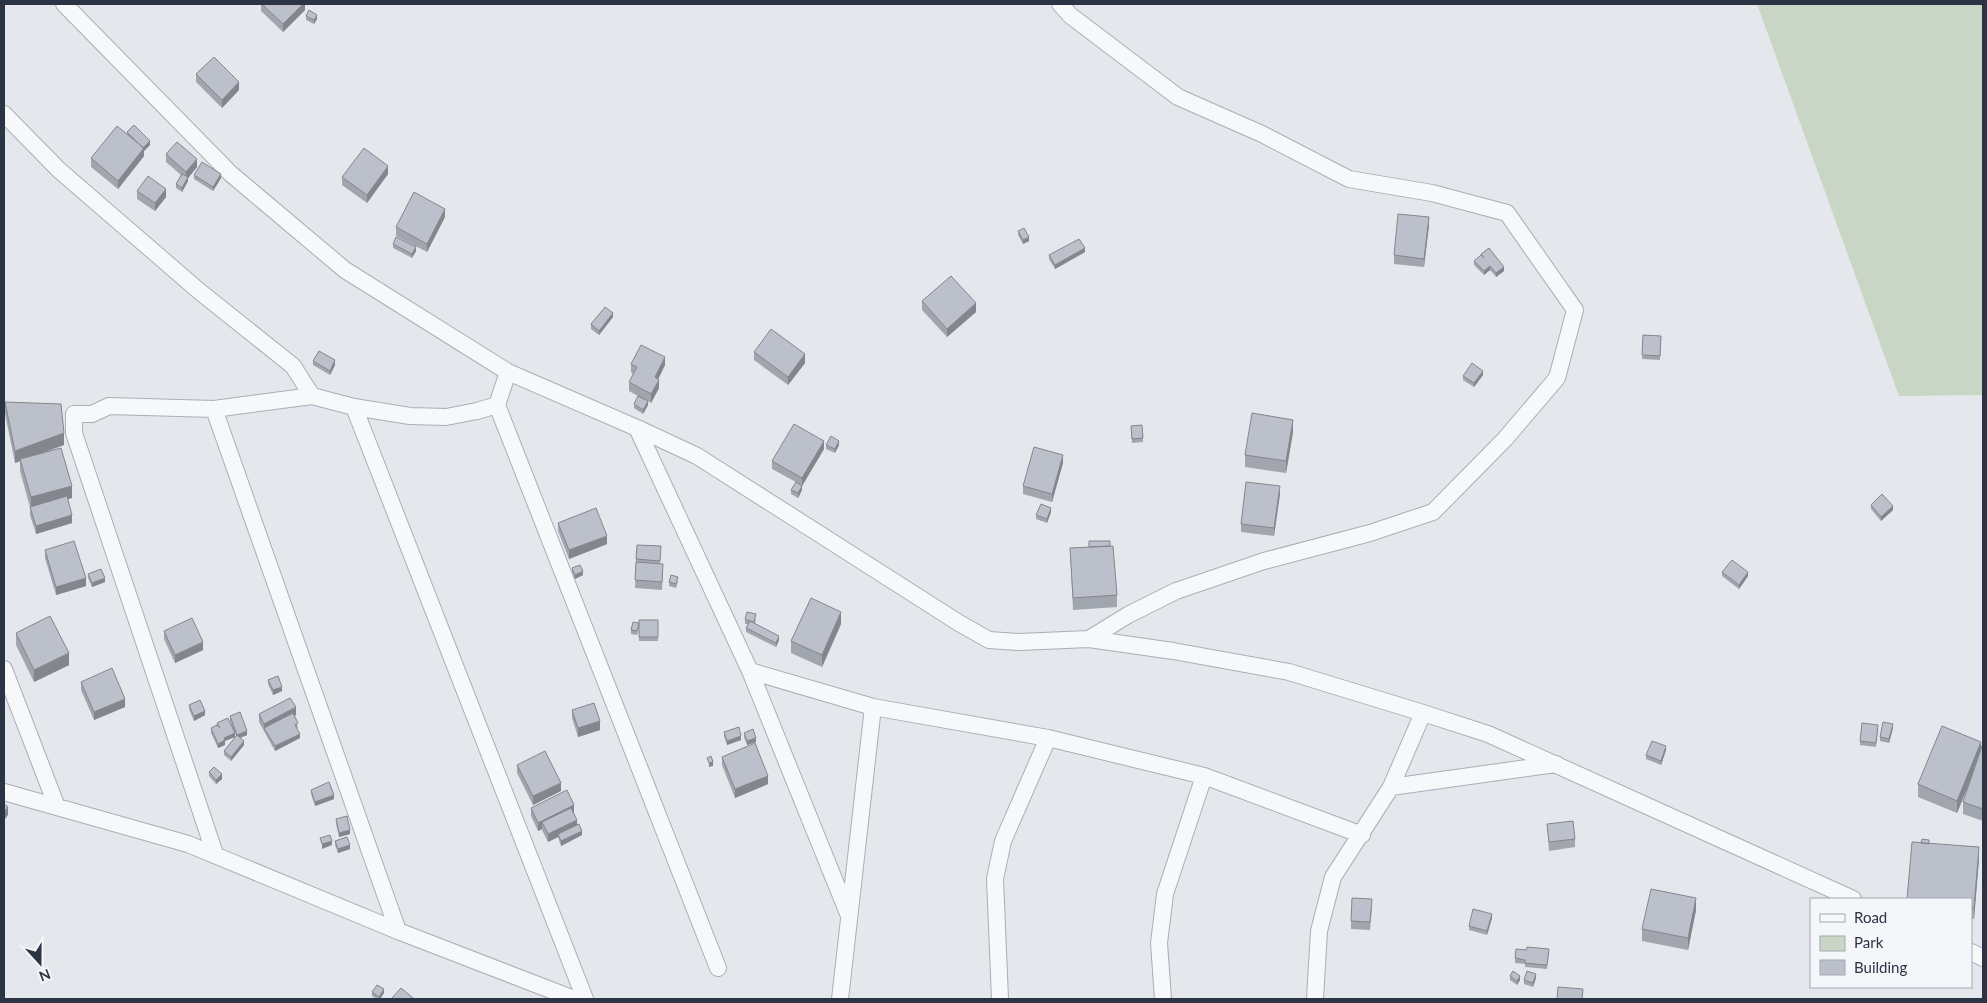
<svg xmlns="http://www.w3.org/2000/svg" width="1987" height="1003" font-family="Lato,sans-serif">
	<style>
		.green { fill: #c9d6c5 }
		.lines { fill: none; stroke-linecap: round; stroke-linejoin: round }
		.minor-casing { stroke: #a9aeb7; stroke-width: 18 }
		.minor { stroke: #f7f8fa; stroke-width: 16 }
		.wall { fill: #a1a5ae }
		.shaded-wall { fill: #83868d }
		.building { fill: #bbc0ca; stroke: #83868d }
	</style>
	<rect width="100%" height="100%" fill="#e4e7ec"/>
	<path class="green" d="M1757 4H1983V395L1899 396Z"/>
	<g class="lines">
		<defs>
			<path id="minor" d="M64 4 231 174 345 270 508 372 637 428 697 456 959 623 989 640 1019 642 1089 639 1173 651 1289 672 1423 713 1488 734 1853 899
				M1060 4 1071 16 1178 97 1262 134 1349 179 1432 193 1507 213 1575 310 1557 378 1505 439 1433 512 1370 533 1264 561 1176 591 1128 615 1089 639
				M4 114 59 170 199 291 293 366 312 396
				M497 405 718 968
				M354 407 585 999
				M214 409 398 931
				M637 428 750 671 849 916
				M4 669 57 807
				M750 671 873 707 1048 738 1204 776 1362 835
				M1391 787 1556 764
				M4 792 188 844 398 931 574 999
				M215 854 74 433V414H92L109 406 214 409 312 396 354 407 410 416 446 417 477 411 497 405 508 372
				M1971 952 1983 958
				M840 999 873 707
				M1000 999 995 879 1003 841 1048 738
				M1163 999 1159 943 1165 894 1204 776
				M1315 999 1319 931 1333 877 1391 787 1423 713"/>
		</defs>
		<use href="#minor" class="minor-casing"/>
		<use href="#minor" class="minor"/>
	</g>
	<path class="wall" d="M261 4H305V10L283 32 261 11Z
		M306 16 317 19 314 24 306 20Z
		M196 74 239 90 222 108 196 82Z
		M127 132 150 145 144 151V156L118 189 91 167V158L127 135Z
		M166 154 197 167 188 178V181L182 192 176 188V184L181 175 166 162Z
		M388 174 367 203 342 185V177Z
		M194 175 221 178 213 191 194 179Z
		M137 191 166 197 155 211 137 199Z
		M445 217 427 252 396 236V227Z
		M1429 225 1424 267 1394 264V255Z
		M1018 231 1029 241 1023 244 1018 235Z
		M393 244 416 251 412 258 393 248Z
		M1085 252 1055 269 1049 259V255Z
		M1481 254 1504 271 1496 277 1490 270 1484 275 1474 265V261L1481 256Z
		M922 301 976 312 947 337 922 310Z
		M613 317 599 335 591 329V324Z
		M1643 335 1661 336 1660 360 1642 359Z
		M754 352 805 363 788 385 754 360Z
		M313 361 335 365 330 375 313 365Z
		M631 364 665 365 658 379 659 388 651 403 646 400 648 405 643 414 634 408V404L638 396 629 391V382L633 374 631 372Z
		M1483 375 1474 387 1463 380V376Z
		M5 402 64 445 39 454 72 498 68 499 72 523 36 534 30 515V507L20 471V461L15 463 5 414Z
		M1142 425 1143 442 1132 443 1131 426Z
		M1293 432 1286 473 1245 467V455Z
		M826 445H839L835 453 826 449Z
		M824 449 802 486V490L798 498 791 494V490L796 482 772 469V461Z
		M1063 463 1052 502 1023 494V486Z
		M1280 494 1274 536 1241 532V524Z
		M1871 505 1893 510 1881 521 1871 509Z
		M1051 512 1047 523 1036 519V515Z
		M558 523 607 544 569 559 558 531Z
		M661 546 660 564 663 572 662 590 635 588 636 559Z
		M1110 546 1117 595V607L1073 610 1070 548Z
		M45 550 86 586 56 595 45 558Z
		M572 568 583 575 575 579 572 572Z
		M1722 572 1748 576 1739 589 1722 576Z
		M88 574 105 582 92 587 88 578Z
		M678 581 676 588 669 586V582Z
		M745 619H756L755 623 779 640 776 647 746 632V628L748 624H745Z
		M639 620H658V641H639Z
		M841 624 822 667 791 653V641Z
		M639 627 637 635 631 634V630Z
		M164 631 203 650 175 663 164 639Z
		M16 633 69 665 34 682 16 645Z
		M268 680 282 691 273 695 268 684Z
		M81 682 125 707 94 720 81 690Z
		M189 705 205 715 194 721 189 709Z
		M572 710 600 730 578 737 572 718Z
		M259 714 296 715 294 716 298 727 297 728 300 738 275 751 259 722Z
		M230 716 247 735 240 738 244 745 231 761 224 755V751L236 736 235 733V737L225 741V745L218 748 211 733V728L217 725V723L234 732 230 720Z
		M1893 728 1889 743 1880 741V737Z
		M1878 729 1876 747 1860 745V741Z
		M724 732 741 740 727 745 724 736Z
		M744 733 756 742 747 745 744 737Z
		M1983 743V821L1963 814V802L1972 777 1957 813 1918 797V784L1981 749Z
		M1666 750 1661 765 1646 759V755Z
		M722 757 768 784 735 798 722 765Z
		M517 765 561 791 533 805 517 773Z
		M209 772 222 779 216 784 209 776Z
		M311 790 334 799 315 806 311 794Z
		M531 808 574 813 577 825 582 835 561 846 558 837 548 842 542 830V829L538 831 531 816Z
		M336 819 350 834 339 837 336 823Z
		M1547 824 1575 839V847L1549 851Z
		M335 841 350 849 338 853 335 845Z
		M1929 844 1979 859 1974 919H1971V899Z
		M1372 907 1370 930 1351 929V921Z
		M1696 910 1688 950 1642 941V929Z
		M1492 918 1487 935 1469 930V926Z
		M1549 953 1547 969 1525 967V964L1515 963V958Z
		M1510 976 1520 980 1517 985 1510 980Z
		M1536 978 1533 987 1524 984V980Z
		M372 992 384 993 380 999H377L372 996Z"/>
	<path class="shaded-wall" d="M303 4H305V10L283 32V24Z
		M317 15V19L314 24V20Z
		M239 82V90L222 108V100Z
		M150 141V145L144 151V156L118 189V181L143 148Z
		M197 159V167L188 178V181L182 192V188L186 180V172Z
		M388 166V174L367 203V195Z
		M221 174V178L213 191V187Z
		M166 189V197L155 211V203Z
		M445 209V217L427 252V244Z
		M1429 217V225L1424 267V259Z
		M1029 237V241L1023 244V240Z
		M416 247V251L412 258V254Z
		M1085 248V252L1055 269V265Z
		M1490 266V270L1484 275V271Z
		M1504 267V271L1496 277V273Z
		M976 303V312L947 337V329Z
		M613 313V317L599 335V331Z
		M805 354V363L788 385V377Z
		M665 357V365L655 386V377Z
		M335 360V365L330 375V371Z
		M1483 371V375L1474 387V383Z
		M659 380V388L651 403V394Z
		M648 401V405L643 414V410Z
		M1293 420V432L1286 473V461Z
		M64 433V445L15 463V451Z
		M824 441V449L802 486V478Z
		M839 441V445L835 453V449Z
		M1063 455V463L1052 502V494Z
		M72 486V498L31 509V497Z
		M802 486V490L798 498V493Z
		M1280 486V494L1274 536V528Z
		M1893 506V510L1881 521V517Z
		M1051 508V512L1047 523V519Z
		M72 515V523L36 534V526Z
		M607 536V544L569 559V550Z
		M583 571V575L575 579V575Z
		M1748 572V576L1739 589V585Z
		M86 578V586L56 595V587Z
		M105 578V582L92 587V583Z
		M841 612V624L822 667V655Z
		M779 636V640L776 647V643Z
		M203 642V650L175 663V655Z
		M69 653V665L34 682V670Z
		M282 687V691L273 695V690Z
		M125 699V707L94 720V712Z
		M296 707V715L266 731 264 728V732V724Z
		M205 711V715L194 721V716Z
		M600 721V730L578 737V728Z
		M1893 724V728L1889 743V739Z
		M247 731V735L237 739V735Z
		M235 733V737L225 741V745L218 748V744L224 738Z
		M300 734V738L275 751V746Z
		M741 736V740L727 745V741Z
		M756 738V742L747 745V741Z
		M244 741V745L231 761V757Z
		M1981 742V754L1957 813V801Z
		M1666 746V750L1661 765V761Z
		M713 762V766L709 767V763Z
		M222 774V779L216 784V780Z
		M768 776V784L735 798V789Z
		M561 783V791L533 805V796Z
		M334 795V799L315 806V802Z
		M574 805V814L542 822V829L538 831V823Z
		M8 807V815L4 820V812Z
		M577 820V828L558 834V837L548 842V834Z
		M350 830V834L339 837V833Z
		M582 831V835L561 846V841Z
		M332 841V845L322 849V844Z
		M350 845V849L338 853V849Z
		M1979 847V859L1974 919V907Z
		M1696 898V910L1688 950V938Z
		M1492 914V918L1487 935V931Z
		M1536 974V978L1533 987V983Z
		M1520 976V980L1517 985V981Z
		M384 989V993L380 999H379V997Z"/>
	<path class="building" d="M262 4H303L283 24Z
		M309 10 317 15 314 20 306 16Z
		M214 57 239 82 222 100 196 74Z
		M134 125 150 141 143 148 127 132Z
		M117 126 144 148 118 181 91 158Z
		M177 142 197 159 186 172 166 154Z
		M364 148 388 166 367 195 342 177Z
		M202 162 221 174 213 187 194 175Z
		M182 174 188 177 182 188 176 184Z
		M148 176 166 189 155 203 137 191Z
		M414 192 445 209 427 244 396 227Z
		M1398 214 1429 217 1424 259 1394 255Z
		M1024 228 1029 237 1023 240 1018 231Z
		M396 237 416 247 412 254 393 244Z
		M1079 239 1085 248 1055 265 1049 255Z
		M1489 248 1504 267 1496 273 1490 266 1484 271 1474 261 1481 255 1484 258 1481 254Z
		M951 276 976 303 947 329 922 301Z
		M605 307 613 313 599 331 591 324Z
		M771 329 805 354 788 377 754 352Z
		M1643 335 1661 336 1660 356 1642 355Z
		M641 345 665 357 655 377 659 380 651 394 629 382 637 367 631 364Z
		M319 351 335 360 330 371 313 361Z
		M1472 363 1483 371 1474 383 1463 376Z
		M638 396 648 401 643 410 634 404Z
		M5 402 61 404 64 433 15 451Z
		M1252 413 1293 420 1286 461 1245 455Z
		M794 424 824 441 802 478 772 461Z
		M1142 425 1143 438 1132 439 1131 426Z
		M831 436 839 441 835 449 826 445Z
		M1034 447 1063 455 1052 494 1023 486Z
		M61 448 72 486 31 497 20 459Z
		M796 482 802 486 798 493 791 490Z
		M1246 482 1280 486 1274 528 1241 524Z
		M1882 494 1893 506 1881 517 1871 505Z
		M67 496 72 515 36 526 30 507Z
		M1041 504 1051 508 1047 519 1036 515Z
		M596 508 607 536 569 550 558 523Z
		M74 541 86 578 56 587 45 550Z
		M1089 541H1110V546L1089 547Z
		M637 545 661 546 660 561 636 559Z
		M1113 546 1117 595 1073 598 1070 548Z
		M1732 560 1748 572 1739 585 1722 572Z
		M636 562 663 564 662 582 635 580Z
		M580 565 583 571 575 575 572 568Z
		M101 569 105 578 92 583 88 574Z
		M671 575 678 577 676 584 669 582Z
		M811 598 841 612 822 655 791 641Z
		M747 612 756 614 754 622 750 621 779 636 776 643 746 628 750 621 745 619Z
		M50 616 69 653 34 670 16 633Z
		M192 618 203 642 175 655 164 631Z
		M639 620H658V637H639Z
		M633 622 639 623 637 631 631 630Z
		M112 668 125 699 94 712 81 682Z
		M278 676 282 687 273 690 268 680Z
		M290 698 296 707 264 724 259 714Z
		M200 700 205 711 194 716 189 705Z
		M594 703 600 721 578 728 572 710Z
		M240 712 247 731 237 735 230 716Z
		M293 713 298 723 295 725 300 734 275 746 264 728Z
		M228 718 235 733 224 738 225 740 218 744 211 728 217 725 220 728 217 723Z
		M1883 722 1893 724 1889 739 1880 737Z
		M1862 723 1878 725 1876 743 1860 741Z
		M1942 726 1981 742 1957 801 1918 784Z
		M739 727 741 736 727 741 724 732Z
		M753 729 756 738 747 741 744 733Z
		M237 735 244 741 231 757 224 751Z
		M1652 741 1666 746 1661 761 1646 755Z
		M755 743 768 776 735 789 722 757Z
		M1983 743V809L1963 802Z
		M545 751 561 783 533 796 517 765Z
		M711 756 713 762 709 763 707 758Z
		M214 767 222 774 216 780 209 772Z
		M329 782 334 795 315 802 311 790Z
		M567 790 574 805 538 823 531 808Z
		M4 804 8 807 4 812Z
		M571 808 577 820 548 834 542 822Z
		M347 816 350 830 339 833 336 819Z
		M1573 821 1575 839 1549 842 1547 824Z
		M579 824 582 831 561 841 558 834Z
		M330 835 332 841 322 844 320 838Z
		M347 837 350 845 338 849 335 841Z
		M1922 839 1929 840V844L1921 843Z
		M1912 842 1979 847 1974 907H1971V899H1907Z
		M1651 889 1696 898 1688 938 1642 929Z
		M1352 898 1372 899 1370 922 1351 921Z
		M1473 909 1492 914 1487 931 1469 926Z
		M1527 947 1549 949 1547 965 1525 963V960L1515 958 1516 949 1526 950Z
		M1513 971 1520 976 1517 981 1510 976Z
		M1527 971 1536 974 1533 983 1524 980Z
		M377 985 384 989 379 997 372 992Z
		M1558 987 1583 989 1582 999H1557Z
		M401 988 413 998 412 999H391Z"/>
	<rect width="1987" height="1003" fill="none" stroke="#2b3445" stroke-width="10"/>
	<rect x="1810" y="898" width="162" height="90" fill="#f4f6f9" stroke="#a4a8b1"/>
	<rect x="1820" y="914" width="25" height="8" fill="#f7f8fa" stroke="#a4a8b1"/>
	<text x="1854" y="923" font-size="15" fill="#2b3445">Road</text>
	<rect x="1820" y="936" width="25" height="15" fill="#c9d6c5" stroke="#a4a8b1"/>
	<text x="1854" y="948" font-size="15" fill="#2b3445">Park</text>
	<rect x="1820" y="960" width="25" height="15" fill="#bbc0ca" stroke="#a4a8b1"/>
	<text x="1854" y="973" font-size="15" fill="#2b3445">Building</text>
	<g transform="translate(40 963) rotate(159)" stroke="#f4f6f9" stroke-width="4" paint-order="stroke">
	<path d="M0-4L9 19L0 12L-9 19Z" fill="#2b3445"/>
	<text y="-8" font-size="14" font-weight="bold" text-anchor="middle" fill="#2b3445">N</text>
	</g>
</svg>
